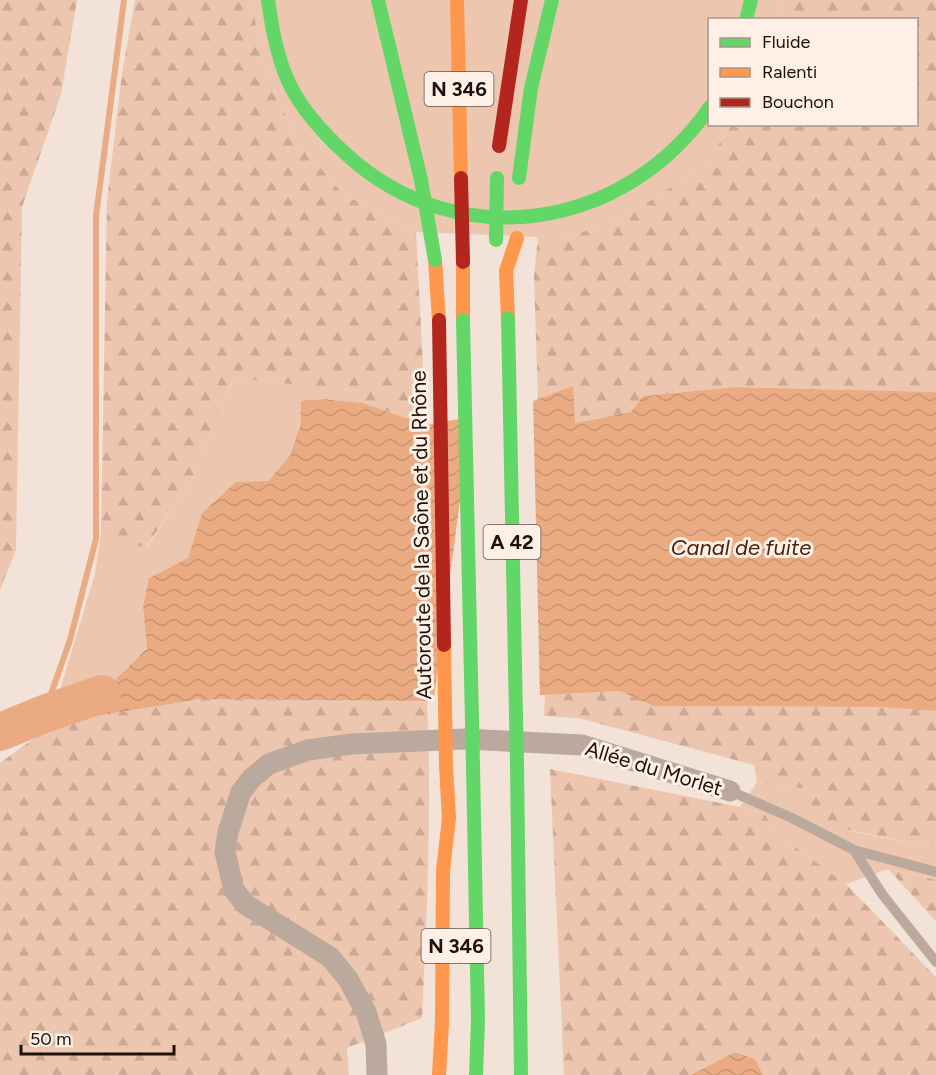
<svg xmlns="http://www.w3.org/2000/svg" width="936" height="1075" font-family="Figtree,sans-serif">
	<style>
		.green { fill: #edc6af }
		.forest { fill: url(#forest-firs) }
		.water { fill: url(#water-waves) }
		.pier { fill: #f2e2d8 }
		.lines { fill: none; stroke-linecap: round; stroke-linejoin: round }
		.stream { stroke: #eaab83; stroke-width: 6 }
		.river { stroke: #eaab83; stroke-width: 38 }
		.lane { stroke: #bba99d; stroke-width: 10 }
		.street { stroke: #bba99d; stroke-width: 21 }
		.fast { stroke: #63d668; stroke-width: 14 }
		.slow { stroke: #ff974d; stroke-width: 14 }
		.jam { stroke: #b3261e; stroke-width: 14 }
		.fast-bridge { stroke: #63d668; stroke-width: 14 }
		.slow-bridge { stroke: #ff974d; stroke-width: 14 }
		.jam-bridge { stroke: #b3261e; stroke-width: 14 }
		.labels { text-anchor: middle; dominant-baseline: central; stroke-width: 6; stroke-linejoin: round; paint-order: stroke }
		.shield { fill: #fef0e7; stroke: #60544c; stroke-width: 1.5 }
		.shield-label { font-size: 20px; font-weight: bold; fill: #1d110a }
		.street-label { font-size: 21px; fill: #1d110a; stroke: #fef0e7 }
		.water-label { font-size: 22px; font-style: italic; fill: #45240d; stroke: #fef0e7 }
	</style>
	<defs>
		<pattern id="forest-firs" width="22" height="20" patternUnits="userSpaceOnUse" patternTransform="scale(1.5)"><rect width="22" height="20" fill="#edc6af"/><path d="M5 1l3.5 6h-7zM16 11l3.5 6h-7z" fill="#cba995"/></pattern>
		<pattern id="water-waves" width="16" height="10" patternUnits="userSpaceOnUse" patternTransform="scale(1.5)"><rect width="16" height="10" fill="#eaab83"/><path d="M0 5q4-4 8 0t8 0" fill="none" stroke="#c89270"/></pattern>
	</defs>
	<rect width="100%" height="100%" fill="#f2e2d8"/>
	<path class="green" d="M251 0H781L776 19 710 20V124L731 125 705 165 633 212 580 233 538 237 416 232 343 194 297 141 265 69Z
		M233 378 360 391 363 403 324 399 301 401C300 419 299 440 290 456 273 487 233 499 202 513L188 558 149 578 143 606 147 647 113 682 56 703 95 574 101 533 146 548 190 484Z
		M757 782 817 790 799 804C817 830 890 838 922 845L936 842V880L888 869 846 884 777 834 765 815 740 807Z"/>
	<path class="forest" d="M0 0H77L61 94 22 207 16 550 0 590Z
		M135 0H251L265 69 297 141 343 194 416 232 426 425 363 403 359 391 233 378 190 484 145 548 101 533 107 201 122 73Z
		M781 0H936V392L736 387 643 396 631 412 574 423 538 399 534 276 538 237 580 233 633 212 705 165 731 125 916 124V20L776 19Z
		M620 691 653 706 880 707 936 711V842L922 845 835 827 805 813 799 803 816 790 757 782 754 765 578 718 544 716 545 695Z
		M200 699 427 701C432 807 427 912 422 1018L347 1048 349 1075H0V763L55 723Z
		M550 769 740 807 765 815 777 834 846 884 936 977V1075H763L755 1059 735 1052 691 1075H564Z
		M888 869 936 880V921Z"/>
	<path class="water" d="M573 386 575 423 631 412 643 396 736 387 936 392V711L880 707 653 706 620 691 427 701 200 699 55 723 56 703 113 682 147 648 143 606 149 578 188 558 202 513 236 482 268 481 290 456 300 426 301 401 324 399 363 403 426 425 509 410Z
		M735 1052 755 1059 763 1075H691Z"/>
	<path class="pier" d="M533 397 540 698 433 704 472 410 508 407Z"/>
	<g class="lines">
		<path class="stream" d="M44 714 70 640 96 539V216L124 0"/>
		<path class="river" d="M0 732 44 714 102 694"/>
		<path class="lane" d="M730 791 792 818 854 850 882 894 936 962
			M854 850 936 872"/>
		<path class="street" d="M377 1075 376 1044 366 1012 348 979 330 957 245 904 234 890 225 852 228 832 241 792 252 778 269 764 308 750 352 744 465 739 582 745 730 791"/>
		<path class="fast" d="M268 0C272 28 277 57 289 83 302 110 324 134 346 154 458 257 625 230 710 107
			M378 0 421 180
			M746 20 751 0
			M519 178 531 88 552 0
			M517 765 521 1075
			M473 766 478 1020 476 1075"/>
		<path class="slow" d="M457 0 461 178
			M435 260 439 320
			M463 262V320
			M508 318 506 271 517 238
			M439 1075 442 1023 443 871 449 818 446 766"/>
		<path class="jam" d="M499 146 521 0"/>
		<path class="fast-bridge" d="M421 180 435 260
			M496 240 497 178
			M508 318 517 765
			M463 320 473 766"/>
		<path class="slow-bridge" d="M444 645 446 766"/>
		<path class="jam-bridge" d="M461 178 463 262
			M439 320 444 645"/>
	</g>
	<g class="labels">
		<g class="shield">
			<rect x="424.5" y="72" width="69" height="34" rx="4.5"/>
			<rect x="483.5" y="525" width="57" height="34" rx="4.5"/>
			<rect x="421.5" y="929" width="69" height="34" rx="4.5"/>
		</g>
		<g class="shield-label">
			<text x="459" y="89">N 346</text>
			<text x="512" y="542">A 42</text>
			<text x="456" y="946">N 346</text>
		</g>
		<g class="street-label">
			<text transform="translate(421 535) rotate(-91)">Autoroute de la Saône et du Rhône</text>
			<text transform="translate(654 768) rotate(17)">Allée du Morlet</text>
		</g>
		<g class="water-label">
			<text x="741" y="547">Canal de fuite</text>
		</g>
	</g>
	<rect x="708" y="18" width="210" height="108" fill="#fef0e7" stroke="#a4978f" stroke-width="1.5"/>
	<rect x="720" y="38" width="30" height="9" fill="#63d668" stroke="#a4978f" stroke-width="1.5"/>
	<text x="762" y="48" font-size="18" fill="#1d110a">Fluide</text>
	<rect x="720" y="68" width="30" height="9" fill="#ff974d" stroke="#a4978f" stroke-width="1.5"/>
	<text x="762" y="78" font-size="18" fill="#1d110a">Ralenti</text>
	<rect x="720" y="98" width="30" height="9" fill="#b3261e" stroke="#a4978f" stroke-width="1.5"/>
	<text x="762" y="108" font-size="18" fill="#1d110a">Bouchon</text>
	<path d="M21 1045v9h153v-9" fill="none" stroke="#1d110a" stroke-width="3"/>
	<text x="30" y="1045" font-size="18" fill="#1d110a" stroke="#fef0e7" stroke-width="4.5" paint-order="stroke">50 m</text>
</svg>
